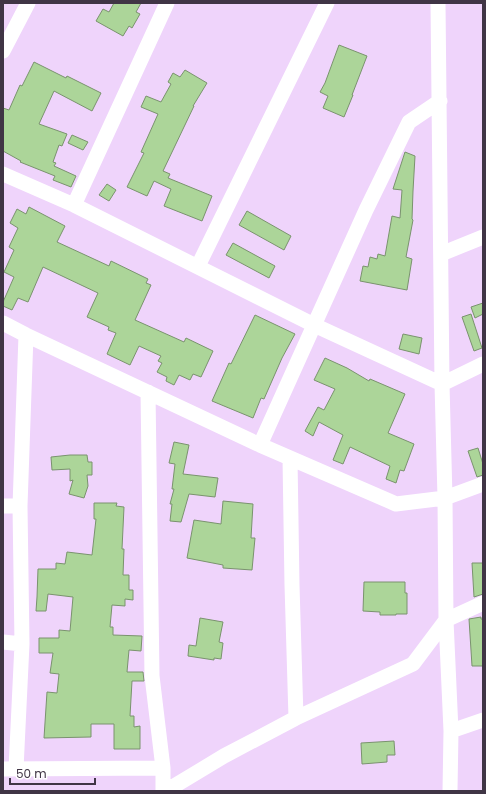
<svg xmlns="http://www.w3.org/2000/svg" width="486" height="794" font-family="Poppins,sans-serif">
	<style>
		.building { fill: #acd599; stroke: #7a936e }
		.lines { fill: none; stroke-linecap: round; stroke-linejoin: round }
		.minor { stroke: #fff; stroke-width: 15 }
	</style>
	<rect width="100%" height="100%" fill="#efd4fb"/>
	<path class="building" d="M114 3H141L136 12 140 14 132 28 129 26 123 36 96 21 103 9 109 12Z
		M339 45 367 56 352 95H353L344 117 323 108 328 96 320 92 325 83Z
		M34 62 66 78 67 76 101 93 92 111 54 91 39 124 67 134 62 146 59 145 53 162 56 163 54 166 76 176 71 187 53 180 55 176 20 162 21 161 3 151V108L9 110 20 85 22 86Z
		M185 70 207 83 193 106H194L163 171 170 174 168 178 212 196 202 221 164 206 171 189 154 181 147 196 127 187 144 153 141 152 158 114 141 107 146 96 161 102 171 84 168 82 173 73 180 77Z
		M72 135 88 142 83 150 68 143Z
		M405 152 415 156 413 191 412 219 413 220 406 257 412 259 407 290 360 281 363 266 368 267 370 257 377 259 378 254 385 256 392 216 400 218 402 190 393 189Z
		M107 184 116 190 109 201 99 195Z
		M29 207 65 226 57 242 109 266 111 261 148 279 146 283 151 285 135 320 184 342 186 338 213 351 201 377 193 374 190 380 179 375 174 385 166 381 167 377 157 372 162 363 158 361 161 356 139 346 130 365 107 354 116 333 108 330 109 327 87 317 98 293 43 267 28 302 18 298 12 310 3 306V302L14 277 4 272 14 250 9 247 18 228 10 223 17 209 26 214Z
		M247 211 291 236 284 250 239 225Z
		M233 243 275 266 269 278 226 255Z
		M483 303V314L475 318 471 307Z
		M471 314 482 348 474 351 462 317Z
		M255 315 295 334 282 358 264 399 261 398 253 418 212 401 229 363 231 364Z
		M403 334 422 338 419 354 399 349Z
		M325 358 347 368 369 381 370 379 405 394 388 433 414 444 404 471 400 470 396 483 386 479 390 466 350 447 343 464 333 460 343 435 319 422 313 436 305 431 318 407 324 410 335 389 314 380Z
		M174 442 189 445 183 474 218 478 215 497 189 494 181 522 170 521 172 504H170L174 489H172L175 464 169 463Z
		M478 448 483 464V475L477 477 468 451Z
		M70 455H87L88 462H92V475H87L88 486 84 498 69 494 73 480 70 481V469L52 470 51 457Z
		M223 501 253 504 251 538H255L252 570 223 568V565L187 558 194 520 221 524Z
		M94 503H117L116 506 124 507 122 549H124L123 575H129V590H133V600L125 599V606L112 605 110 627H113V635L142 636 141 651 129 650 127 672H143L144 681H132L130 716H134V727L140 726V749H114V724H91V737L44 738 47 692 57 693 59 674 50 673 53 653H39V638H59V630L70 631 73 597 48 594 46 611H36L37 597 38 569H56V563L65 564 67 552 92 555 96 519H94Z
		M472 563H483V594L474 597Z
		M364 582H405V593H407V614H396V615H380V612L363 611Z
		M481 617V619H483V666H472L469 619Z
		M200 618 223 622 219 642 223 643 221 659 214 658V660L188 656 189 645 196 646Z
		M394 741 395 755H387V762L362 764 361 743Z"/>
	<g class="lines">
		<path class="minor" d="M438 3 442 384 445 498 446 620 451 731 450 791
			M3 51 28 3
			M3 174 74 205 314 325 442 384 483 364
			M74 205 167 3
			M441 254 483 237
			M198 266 327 3
			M3 323 26 335 260 445 396 504 445 498 483 484
			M148 392 152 676 163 768V791
			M260 445 366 210 409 122 440 101
			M290 458 292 585 296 718
			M3 506H20
			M3 642 22 644
			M451 731 483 720
			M3 769 163 768
			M16 769 22 644 20 506 26 335
			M166 791 224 756 296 718 413 664 446 620 483 603"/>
	</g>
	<rect width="486" height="794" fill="none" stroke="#403545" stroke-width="8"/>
	<path d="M10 778v6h85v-6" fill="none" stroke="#403545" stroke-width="2"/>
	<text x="16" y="778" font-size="12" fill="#403545" stroke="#ffffff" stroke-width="3" paint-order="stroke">50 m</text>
</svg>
